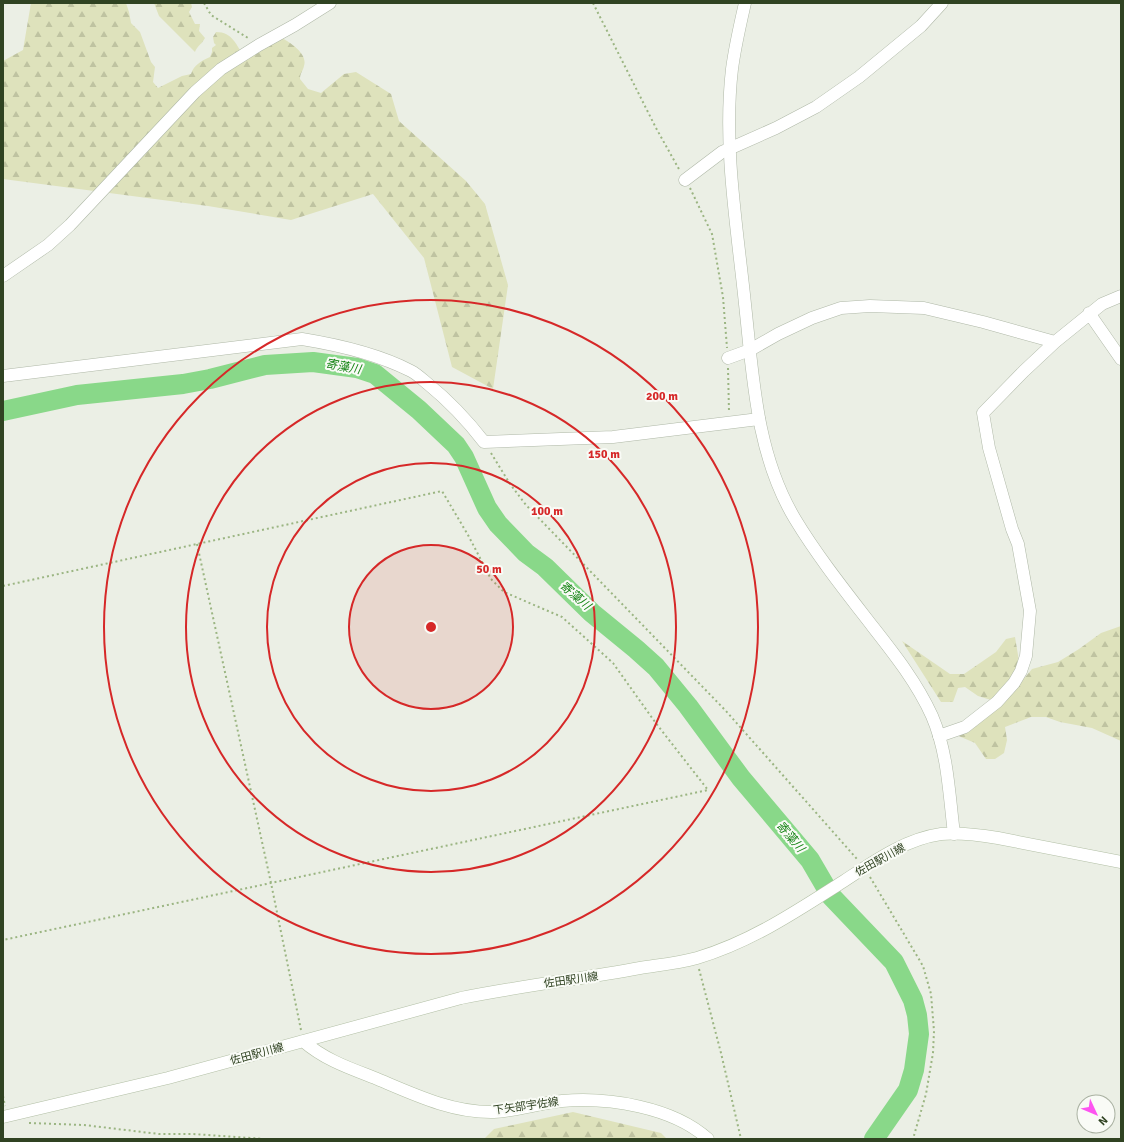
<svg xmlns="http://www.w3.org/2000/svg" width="1124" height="1142" font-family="Signika,'Noto Sans JP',sans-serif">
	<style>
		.forest { fill: url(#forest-firs) }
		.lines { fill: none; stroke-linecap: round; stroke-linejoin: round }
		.river { stroke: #89d889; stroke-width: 20 }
		.minor-casing { stroke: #afb8a7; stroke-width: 13 }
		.tertiary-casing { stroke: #afb8a7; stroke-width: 13 }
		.secondary-casing { stroke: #b2bfa5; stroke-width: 13 }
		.path { stroke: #9bb582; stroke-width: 2; stroke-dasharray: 2 3; stroke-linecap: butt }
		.minor { stroke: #fff; stroke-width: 12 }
		.tertiary { stroke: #fff; stroke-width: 12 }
		.secondary { stroke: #fff; stroke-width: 12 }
		.ring { fill: none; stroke: #d62828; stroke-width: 2 }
		.labels { text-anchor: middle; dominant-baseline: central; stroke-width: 4; stroke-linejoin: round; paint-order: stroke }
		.street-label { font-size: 11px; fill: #304322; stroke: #f9fbf6 }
		.water-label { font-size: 12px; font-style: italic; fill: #168516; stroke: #f9fbf6 }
		.centre { fill: #d62828; stroke: #f9fbf6; stroke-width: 2 }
		.ring-label { font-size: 12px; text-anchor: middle; font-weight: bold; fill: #d62828; stroke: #f9fbf6; stroke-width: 4; stroke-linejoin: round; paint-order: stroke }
	</style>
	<defs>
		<pattern id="forest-firs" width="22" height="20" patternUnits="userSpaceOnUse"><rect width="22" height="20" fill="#dee2bc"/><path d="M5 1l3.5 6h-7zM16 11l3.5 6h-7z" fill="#bfc3a1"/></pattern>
	</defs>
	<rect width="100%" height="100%" fill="#ebefe5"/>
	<path class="forest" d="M31 3H126L129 12 131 23 140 32 151 62 155 67 153 82 158 88 182 76 191 74C194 65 201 61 210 57L212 52V48L216 45 214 43 213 37 216 32C233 32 236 45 245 58L282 38C291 43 308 54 304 66 303 71 300 73 300 79L308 89 321 93 344 74 356 72 391 94 399 121 466 181 485 204 508 285 493 389 452 367 424 258 373 194 291 220 208 206 3 179V61L23 50Z
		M154 3H191L192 7 189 12 195 24H200L199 31 205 38C202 44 197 46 195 52L159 16Z
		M1121 626V741L1092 728 1060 722 1046 717H1031L1005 727 1007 740 1004 753 995 759H986L975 743 954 734 991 700 978 696 965 687 958 688 953 702H941L902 641 950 674H964L996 652 1006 639 1015 637 1019 661 1013 692 1032 669 1058 662 1079 649 1101 633Z
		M573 1112 661 1133 667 1139H484L494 1129Z"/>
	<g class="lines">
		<path class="river" d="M3 411 77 395 183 384 210 379 265 365 313 362 357 368 375 374 419 410 456 445 464 457 487 508 498 524 526 553 545 567 592 613 636 649 656 667 688 706 741 778 810 860 831 896 894 962 913 1000 917 1015 919 1034 914 1070 908 1090 874 1139"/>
		<defs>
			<path id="minor" d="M685 180 722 152 776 128 816 107 859 77 921 26 942 3
				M3 276 48 245 70 225 195 92 221 69 259 45 295 25 330 3
				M1089 313 1121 359
				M728 358 750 350 778 334 812 318 841 308 870 306 924 308 983 322 1055 342
				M3 376 302 339C339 345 378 354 411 371 417 374 423 380 428 384 449 401 467 420 484 442L613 437 759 419
				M939 736 965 727 997 702 1014 683 1021 671 1026 656 1030 611 1018 544 1012 529 989 448 983 413 1024 371 1055 342 1102 304 1121 296"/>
			<path id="tertiary" d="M745 3C740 25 735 46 732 69 723 146 737 226 745 304 753 377 756 454 795 519 818 557 846 592 873 627 895 655 917 683 932 716 948 753 949 794 954 834"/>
			<path id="secondary" d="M303 1041C325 1060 349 1068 375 1078 413 1094 452 1113 494 1112 517 1111 539 1103 562 1101 608 1097 673 1107 708 1139
				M3 1117 168 1078 461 998C520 986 581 979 640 968 659 965 679 963 697 958 751 942 797 911 844 881 873 862 905 839 941 834 960 832 980 835 998 838L1121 862"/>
		</defs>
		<use href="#minor" class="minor-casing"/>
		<use href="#tertiary" class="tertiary-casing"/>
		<use href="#secondary" class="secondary-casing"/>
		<path class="path" d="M204 3 211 15 248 38
			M593 3 656 128 680 171
			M690 188 712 234 723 297 727 348
			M728 368 729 412
			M491 453 510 484 526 505 726 711 857 859
			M197 544 271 883 301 1030
			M3 586 442 491 468 535 491 579 504 592 562 617 613 663 655 722 708 790 3 940
			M870 877 923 966 931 994 934 1031 933 1053 926 1094 913 1139
			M699 969 721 1053 741 1139
			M3 1096 5 1106
			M29 1123 84 1125 159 1134H193L265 1139"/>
		<use href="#minor" class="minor"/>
		<use href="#tertiary" class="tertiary"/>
		<use href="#secondary" class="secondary"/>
	</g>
	<circle cx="431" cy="627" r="82" fill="#d62828" fill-opacity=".12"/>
	<g class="ring">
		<circle cx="431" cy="627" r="82"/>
		<circle cx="431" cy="627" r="164"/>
		<circle cx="431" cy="627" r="245"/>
		<circle cx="431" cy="627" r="327"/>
	</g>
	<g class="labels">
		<g class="street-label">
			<text transform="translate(880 860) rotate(-29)">佐田駅川線</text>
			<text transform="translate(571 980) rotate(-8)">佐田駅川線</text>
			<text transform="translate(257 1054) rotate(-15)">佐田駅川線</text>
			<text transform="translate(526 1106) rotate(-8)">下矢部宇佐線</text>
		</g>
		<g class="water-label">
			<text transform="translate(343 367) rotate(10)">寄藻川</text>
			<text transform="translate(575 596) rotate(41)">寄藻川</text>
			<text transform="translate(790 837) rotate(50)">寄藻川</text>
		</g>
	</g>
	<circle cx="431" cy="627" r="6" class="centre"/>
	<g class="ring-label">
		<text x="662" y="400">200 m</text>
		<text x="604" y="458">150 m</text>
		<text x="547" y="515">100 m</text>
		<text x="489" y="573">50 m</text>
	</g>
	<rect width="1124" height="1142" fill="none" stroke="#304322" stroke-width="8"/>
	<g transform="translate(1096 1114) rotate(134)"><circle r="19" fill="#f9fbf6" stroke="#a9b1a1"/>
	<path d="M0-3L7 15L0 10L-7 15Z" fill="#fd54f0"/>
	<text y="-6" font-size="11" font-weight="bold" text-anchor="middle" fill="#304322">N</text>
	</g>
</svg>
